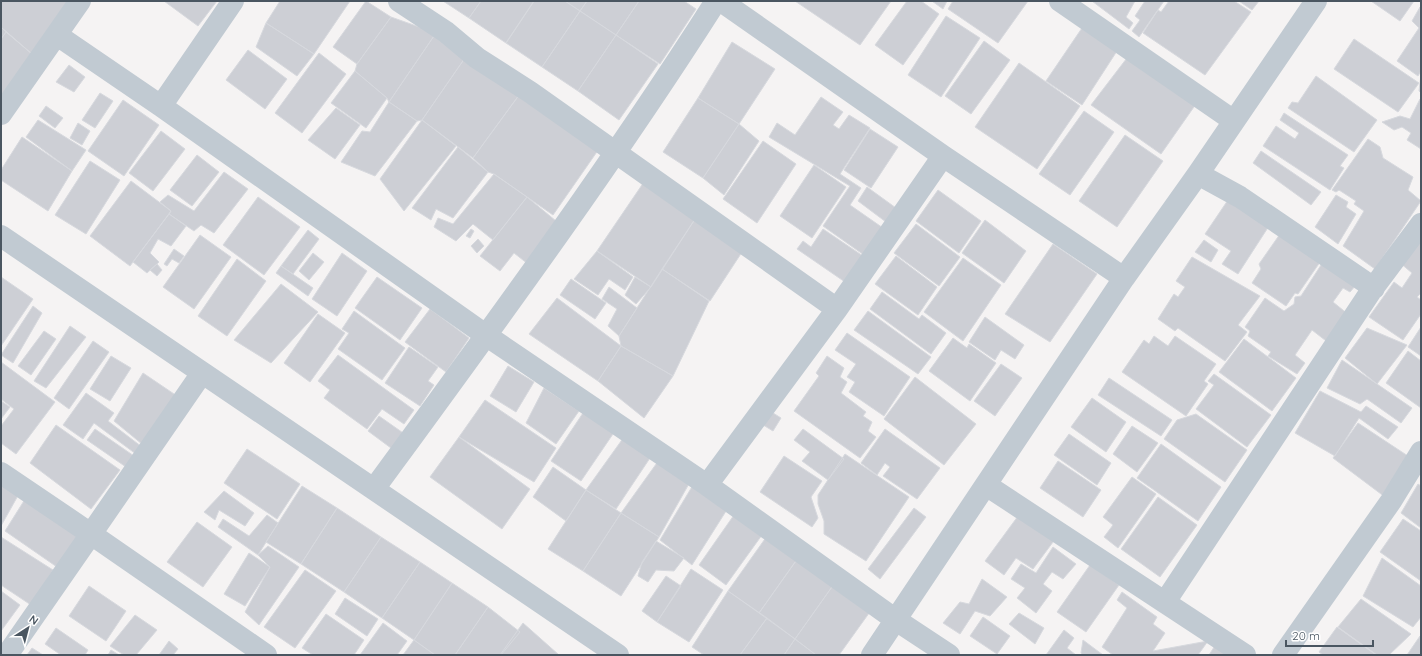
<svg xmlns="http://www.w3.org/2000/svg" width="1422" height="656" font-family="Quicksand,sans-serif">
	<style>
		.building { fill: #cdcfd5; stroke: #d7d9de }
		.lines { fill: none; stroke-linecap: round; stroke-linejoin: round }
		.minor { stroke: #c1cad2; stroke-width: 22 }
	</style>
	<rect width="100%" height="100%" fill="#f5f3f3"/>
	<path class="building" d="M1 1H73L39 60 1 27Z
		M164 1H217L198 26Z
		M280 1H350L314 54 266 23Z
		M366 1 391 17 357 64 333 47Z
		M443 1H481L469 18Z
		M481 1H534L506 43 469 18Z
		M534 1H565L580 11 542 67 506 43Z
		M565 1H587L580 11Z
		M587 1H639L616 35 580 11Z
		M639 1H684L696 9 660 64 616 35Z
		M795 1H891L860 45Z
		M907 1H921L939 14 903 65 875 45Z
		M932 1H947L943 9Z
		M953 1H1028L998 43 948 9Z
		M1092 1H1135L1126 17 1133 23 1129 29Z
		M1145 1H1164L1139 37 1132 31 1140 20 1135 16Z
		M1169 1H1234L1251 12 1205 75 1143 33 1158 10 1161 12Z
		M1239 1H1259L1252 10Z
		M1371 1H1414L1400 21Z
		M1420 7 1421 71 1418 76 1397 61 1419 28 1412 21Z
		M580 11 616 35 578 91 542 67Z
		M946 16 980 38 941 97 908 75Z
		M391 17 436 33 389 102 387 98 355 71 357 64Z
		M266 23 314 54 297 76 256 47Z
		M1 27 6 32 1 39Z
		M1082 28 1117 51 1082 105 1046 81Z
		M6 32 39 60 1 112V39Z
		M436 33 467 55 422 120 417 121 389 102Z
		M616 35 658 64 619 120 578 91Z
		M1354 39 1419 83 1398 112 1334 69Z
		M984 41 1010 60 971 114 945 96Z
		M732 42 775 69 739 124 698 98Z
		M248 50 287 79 265 109 226 80Z
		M319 53 346 74 302 133 275 113Z
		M1130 54 1196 104 1161 154 1091 105Z
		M467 55 522 91 473 158 422 120Z
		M1019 63 1080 106 1037 169 975 127Z
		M69 65 85 77 74 92 56 82Z
		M355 71 387 98 366 128 331 103Z
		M1421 75V93L1419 91Z
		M1316 76 1377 120 1354 152 1288 108 1292 102 1298 103Z
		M522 91 601 146 553 215 494 174 488 172 473 158Z
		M100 93 113 101 95 128 82 120Z
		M821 97 843 112 833 125 839 129 849 115 870 128 840 174 861 188 850 205 883 228 864 255 823 226 850 186 769 137 777 123 795 135Z
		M698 98 739 124 703 178 663 152Z
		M1420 99H1421V149L1407 140 1411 133 1402 127 1394 130 1382 122 1400 116 1410 119Z
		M123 100 159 125 124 176 88 151Z
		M389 102 417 121 375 176 341 162 362 131 370 132Z
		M46 106 63 118 55 128 39 116Z
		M336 108 360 125 335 159 308 140Z
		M1084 111 1114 132 1070 195 1039 174Z
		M1284 113 1348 155 1340 166 1344 168 1330 190 1263 146 1276 126 1295 139 1299 133 1280 120Z
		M38 120 86 150 72 171 26 137Z
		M422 120 456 146 404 211 380 179Z
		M78 123 90 131 82 145 70 138Z
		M739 124 759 141 724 195 703 178Z
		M870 129 898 147 871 188 844 170Z
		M161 131 185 149 153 191 129 173Z
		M1125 135 1163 161 1117 227 1079 201Z
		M22 137 72 171 48 211 1 180V170Z
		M1368 139 1380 147 1383 158 1413 177 1408 190 1421 201 1375 269 1343 246 1364 211 1354 204 1356 201 1339 190 1336 192 1332 190Z
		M763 141 796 164 757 223 723 199Z
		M458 147 488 172 453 218 436 209 431 220 412 208Z
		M1261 151 1321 192 1311 205 1253 163Z
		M197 155 219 172 192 206 170 190Z
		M90 161 120 180 86 234 55 215Z
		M814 165 846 187 812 238 780 216Z
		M224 172 248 189 214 233 201 225 194 231 169 214 171 211 160 202 168 195 194 211Z
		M494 174 527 197 493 240 473 224 456 241 434 227 438 218 453 224Z
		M646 179 699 213 651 287 597 251Z
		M131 181 171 211 130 266 90 236Z
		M867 187 896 208 886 222 858 201Z
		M938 190 981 221 959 253 916 221Z
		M1336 195 1348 202 1346 207 1356 214 1338 244 1315 227Z
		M258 197 300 227 264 275 223 245Z
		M527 197 556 221 528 264 514 253 500 271 480 256Z
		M1228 200 1269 226 1238 274 1222 264 1231 251 1205 234Z
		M699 213 746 246 710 301 662 269Z
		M169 214 186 226 171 246 158 239 150 253 159 262 147 273 133 262Z
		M985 220 1026 251 1004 283 962 253Z
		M916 224 960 257 939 286 894 253Z
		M1287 224 1327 252 1298 294 1295 293 1286 306 1252 283 1261 269 1259 264Z
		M471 229 474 231 470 238 466 236Z
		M823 229 863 256 845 282 797 249 803 241 811 247Z
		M308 230 319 239 293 274 281 266Z
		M1421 230V293L1417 297 1421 300V314L1403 340 1369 317 1394 282 1402 288 1412 273 1399 262Z
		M200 235 231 257 194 309 163 287Z
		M478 239 484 246 477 253 471 246Z
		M1204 240 1218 250 1211 262 1195 252Z
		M1053 244 1097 274 1050 342 1005 314Z
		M174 249 184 256 179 263 172 259 167 266 164 264Z
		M597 251 633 277 625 290 609 279 598 295 574 279Z
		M313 253 324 262 309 280 299 271Z
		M342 253 367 271 337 316 312 299Z
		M896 256 937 287 918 315 875 284Z
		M1192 257 1260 296 1238 325 1247 332 1225 361 1178 328 1175 331 1158 319 1174 294 1178 297 1185 287 1176 281Z
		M963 258 1001 285 963 341 924 312Z
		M237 259 266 281 227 336 198 316Z
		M1323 262 1356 285 1350 292 1343 288 1333 302 1349 315 1330 344 1312 330 1295 355 1305 363 1297 374 1268 356 1271 352 1248 336 1250 331 1245 327 1265 298 1284 311 1294 304 1295 297 1301 296Z
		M157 264 162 270 157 276 150 270Z
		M281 266 313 288 308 296 276 273Z
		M662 269 709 301 673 376 621 346 619 336Z
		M1 277 33 299 1 346Z
		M377 277 422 308 400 340 355 308Z
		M635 277 651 287 636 304 625 295Z
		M571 279 606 303 595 319 560 295Z
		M281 284 318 312 271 363 234 340Z
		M609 287 637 308 619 336 608 326 617 309 602 299Z
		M882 292 919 319 922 315 946 333 931 354 870 309Z
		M557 298 621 346 598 381 529 334Z
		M33 306 42 313 13 363 1 355Z
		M430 309 469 338 446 372 405 342Z
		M354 311 405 348 382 380 338 349 349 333 342 329Z
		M868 311 931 357 918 374 854 330Z
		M318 314 345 333 310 382 284 363Z
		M985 317 1024 345 1015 359 1001 350 995 360 969 342Z
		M70 326 86 337 46 388 34 381Z
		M1421 327V356L1408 347Z
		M1367 328 1407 345 1377 384 1345 358Z
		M44 331 56 339 31 375 18 366Z
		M847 333 910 377 884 416 849 392 855 382 847 377 856 364 835 350Z
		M1154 336 1168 346 1175 336 1216 364 1204 381 1208 384 1186 416 1122 372 1144 340 1149 344Z
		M953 338 967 348 969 344 996 363 970 401 929 371Z
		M1244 339 1296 378 1272 411 1219 372Z
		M93 341 109 352 69 409 54 398Z
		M621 346 673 376 644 418 598 381Z
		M409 347 438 367 428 381 434 385 420 406 385 383Z
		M1408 351 1421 361V408L1386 383Z
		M338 355 414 410 404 424 382 409 367 429 324 398 330 390 318 381Z
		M111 356 131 368 110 401 90 389Z
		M827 356 844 368 840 377 847 382 841 393 866 412 863 416 872 422 868 431 876 437 860 458 794 411 819 376 816 373Z
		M1342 360 1412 408 1401 423 1367 399 1360 404 1327 388Z
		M1 362 55 402 16 454 1 443V426L14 409 1 399Z
		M1001 364 1022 378 995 416 974 401Z
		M508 366 534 382 516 412 490 396Z
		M143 373 177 396 142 444 114 421Z
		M1214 374 1271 415 1247 447 1196 409 1214 385 1208 381Z
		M915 377 976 424 944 465 884 419Z
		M1109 378 1172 420 1161 436 1098 395Z
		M544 388 579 411 556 444 526 423Z
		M1320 391 1361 412 1366 406 1398 427 1388 439 1359 418 1335 456 1295 433Z
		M86 393 114 413 108 421 142 447 136 454 94 423 83 439 63 425Z
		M1092 398 1126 422 1106 452 1071 427Z
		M485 400 556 448 534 482 459 437Z
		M1 401 10 407 1 419Z
		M759 404 781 418 773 431 750 417Z
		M585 410 615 431 581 481 551 461Z
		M1196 414 1247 450 1225 482 1164 439 1177 420Z
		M379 416 406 435 395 451 368 431Z
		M1358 423 1414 460 1385 497 1333 458Z
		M56 425 120 470 91 509 30 463Z
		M1132 426 1158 443 1137 472 1113 454Z
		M95 429 134 456 126 467 87 440Z
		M803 429 844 459 828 480 802 461 810 452 794 440Z
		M885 429 940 468 917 499 883 476 890 467 885 463 877 475 861 463Z
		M1069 434 1111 463 1097 485 1054 455Z
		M459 437 530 489 502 529 430 477Z
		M624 437 652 455 616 509 586 490Z
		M1161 444 1221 487 1198 521 1137 478Z
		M247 449 300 484 277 519 224 483Z
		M845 454 909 497 866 561 824 534V521L818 504V495Z
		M784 456 822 481 811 497 818 518 812 527 760 492Z
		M659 460 690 482 659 537 621 513Z
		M1058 461 1101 490 1083 517 1040 488Z
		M553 467 586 490 566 521 533 497Z
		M1132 477 1156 494 1118 548 1104 537 1113 525 1103 517Z
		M1 478 20 492 1 526Z
		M1418 484 1421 486V528L1401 513Z
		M693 485 728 508 692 565 660 540Z
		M302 486 337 508 301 564 266 542Z
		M586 490 621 513 583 571 548 549Z
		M224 491 254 513 245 526 219 510 215 520 204 512Z
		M27 496 79 537 57 567 5 531Z
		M1158 497 1197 525 1160 577 1121 549Z
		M337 508 381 537 344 592 301 564Z
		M914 508 926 517 880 579 868 569Z
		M1021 512 1056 538 1033 569 1016 558 1004 575 985 561Z
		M621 513 659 537 621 596 583 571Z
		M267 515 278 523 258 555 218 527 223 519 249 536Z
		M734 515 762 535 726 585 699 565Z
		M1403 519 1421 531V581L1380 552Z
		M197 522 232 547 203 587 167 562Z
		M767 536 798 558 759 613 728 591Z
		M1 537 53 570 31 605 1 585Z
		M381 537 420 562 382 618 344 592Z
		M656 541 684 558 674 571 656 570 648 582 638 576 642 562Z
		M268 546 299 567 259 625 245 612 270 567 258 555Z
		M1053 547 1076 564 1063 579 1052 572 1043 584 1052 591 1036 613 1017 598 1025 588 1011 579 1021 564 1036 573Z
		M249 553 270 567 245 606 224 594Z
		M798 558 834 584 795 639 759 613Z
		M1382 558 1421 586V617L1413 627 1363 596Z
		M420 562 452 583 414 640 382 618Z
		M1090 565 1119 585 1086 632 1057 612Z
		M691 569 723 590 689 642 657 622Z
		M305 570 336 591 295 648 264 627Z
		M666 576 681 586 657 622 642 611Z
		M982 579 1007 597 990 616 975 611 960 634 943 623 960 602 969 604Z
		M452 583 488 607 455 655H435L414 640Z
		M834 584 872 609 839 655H816L795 639Z
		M89 586 126 611 106 641 69 616Z
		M1 591 20 605 1 631Z
		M728 591 767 618 740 655H704L692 647Z
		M1122 592 1157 617 1153 624 1165 633 1153 651 1208 641 1198 655H1113L1102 647 1127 608 1117 600Z
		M345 598 378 619 367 636 335 614Z
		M1361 599 1411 634 1389 655H1377L1338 627Z
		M488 607 520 632 501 655H455Z
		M1019 613 1044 628 1035 644 1009 624Z
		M326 614 364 640 354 655H313L302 648Z
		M135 615 157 630 136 655H124L110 646Z
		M983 617 1010 636 997 654 970 636Z
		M767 618 795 639 784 655H740Z
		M383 623 407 641 397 655H360Z
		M523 623 559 655H500Z
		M1337 627 1376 655H1323L1319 652Z
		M56 628 88 650 85 655H61L45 644Z
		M1064 630 1074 638 1067 648 1076 655H1046Z
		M1420 636 1421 655H1407Z
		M795 639 816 655H784Z
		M414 640 435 655H403Z
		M1083 640 1103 655H1083L1081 653Z
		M169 641 178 649 173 655H159Z
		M1216 644 1234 655H1209Z
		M32 648 43 655H27Z
		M111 650 119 655H108Z"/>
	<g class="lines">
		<path class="minor" d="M399 1 446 32 477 58 530 92 837 309
			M721 1 943 156 1124 278
			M1060 1 1234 121
			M57 35 161 106 487 336 707 485 896 620 949 655
			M161 106 233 1
			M1 114 80 1
			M1198 174 1240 197 1374 288
			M1 236 618 655
			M202 373 91 534 266 655
			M1 473 91 534 7 655
			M707 485 837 309 943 156
			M986 485 1245 655
			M374 489C491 329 609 169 716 1
			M1165 602 1371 291 1421 224
			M872 655 1124 278 1198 174 1316 1
			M1283 655 1391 501 1421 452"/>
	</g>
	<rect width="1422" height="656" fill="none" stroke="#4a5661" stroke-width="4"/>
	<g transform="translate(28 628) rotate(36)" stroke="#ffffff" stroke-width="3" paint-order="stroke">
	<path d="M0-3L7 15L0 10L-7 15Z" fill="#4a5661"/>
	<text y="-6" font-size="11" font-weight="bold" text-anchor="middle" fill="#4a5661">N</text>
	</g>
	<path d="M1286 640v6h87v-6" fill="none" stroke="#4a5661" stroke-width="2"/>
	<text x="1292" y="640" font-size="12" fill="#4a5661" stroke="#ffffff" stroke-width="3" paint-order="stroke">20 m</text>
</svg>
